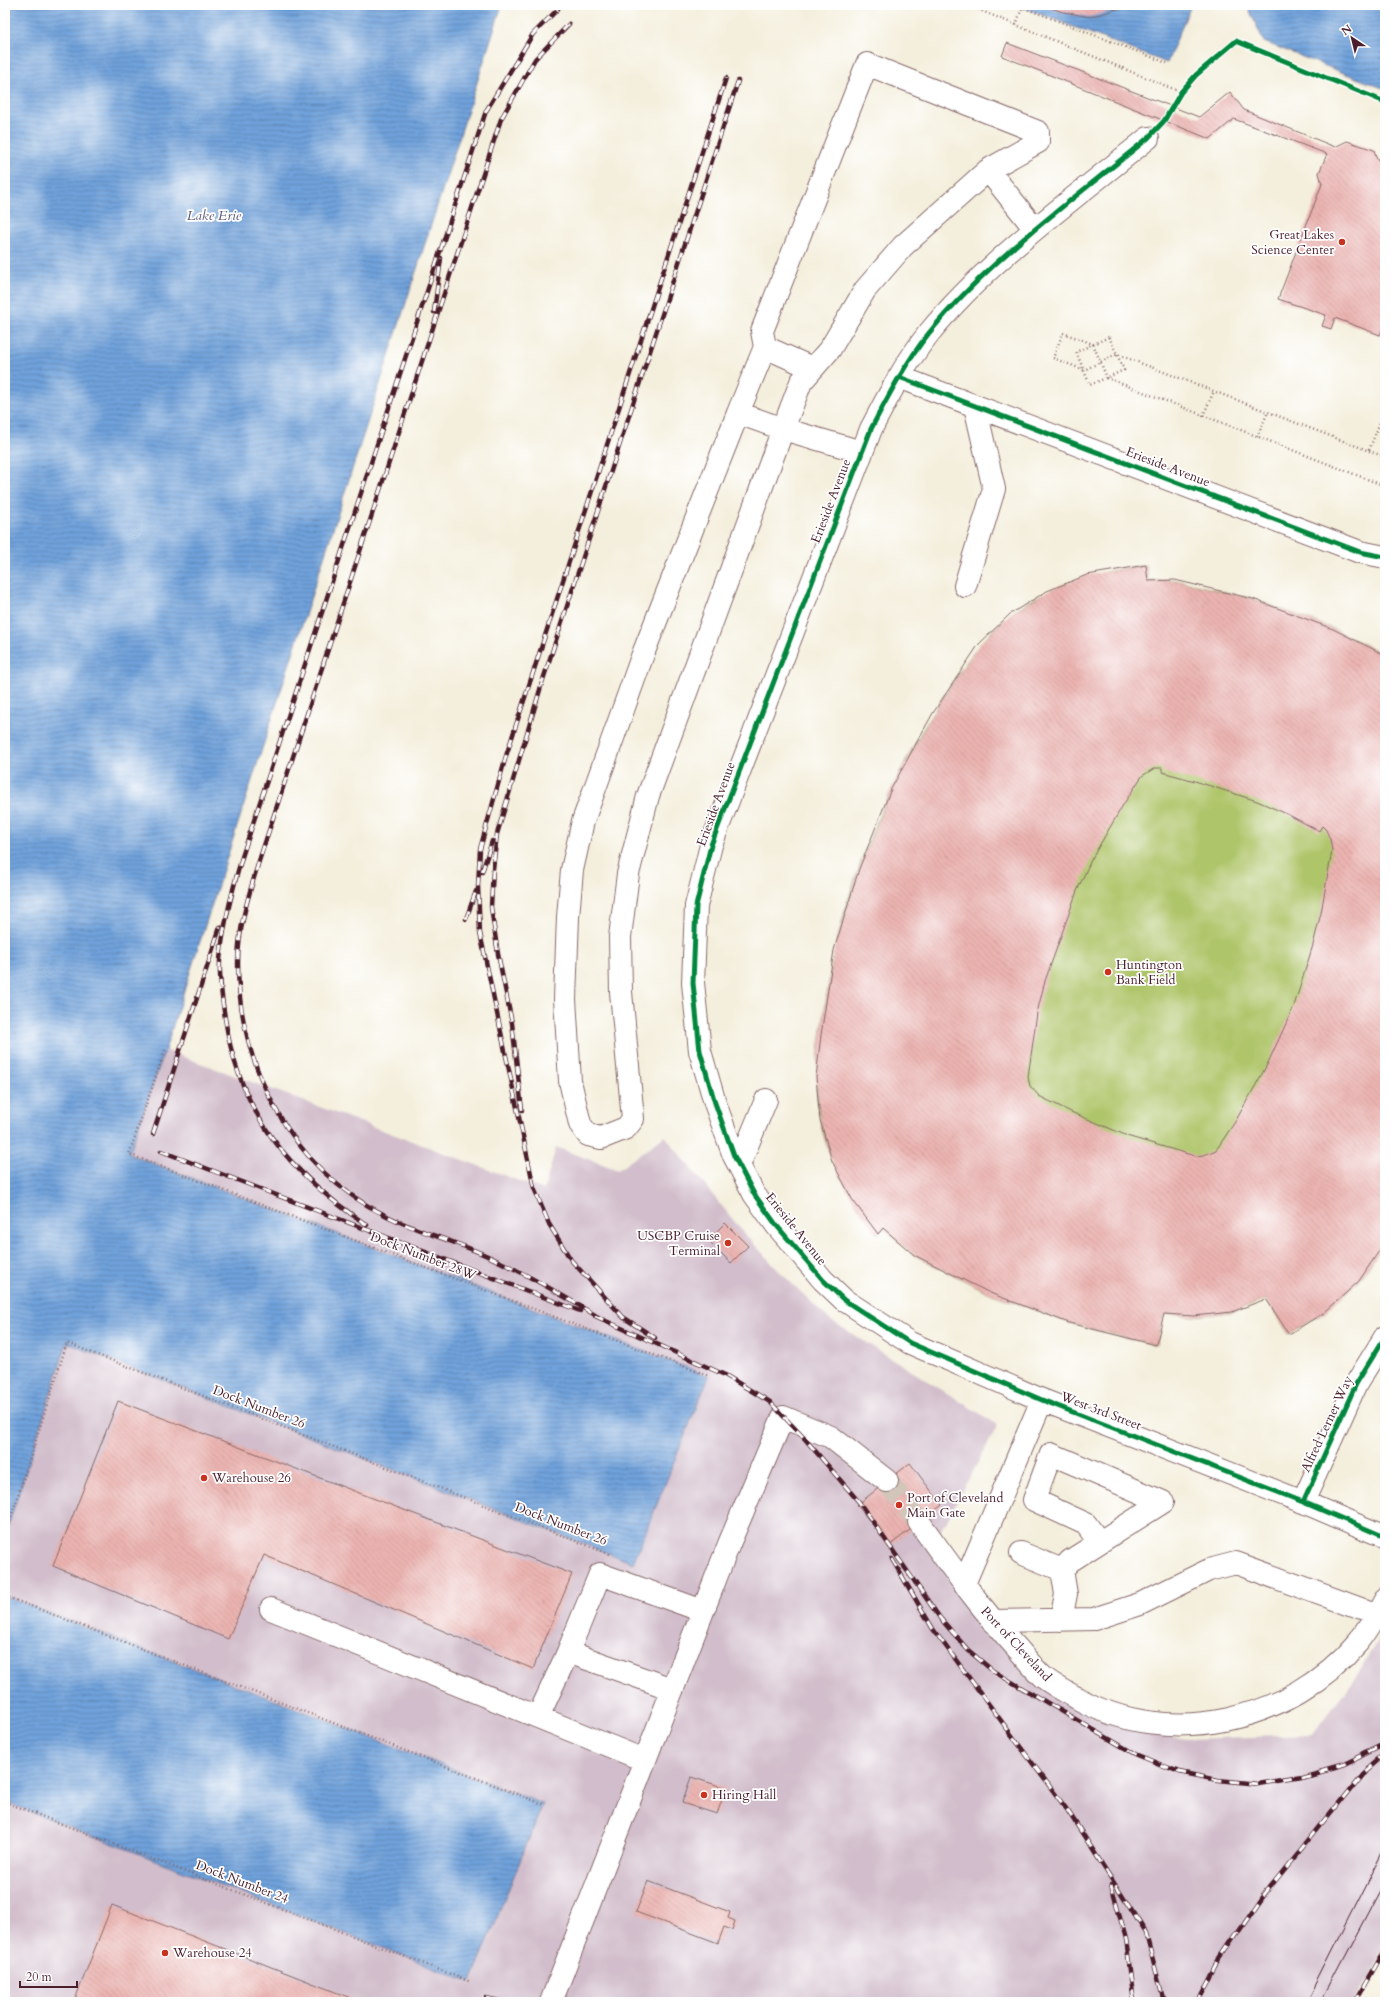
<svg xmlns="http://www.w3.org/2000/svg" width="1390" height="2007" font-family="Cardo,serif">
	<style>
		.industrial { fill: #d1bdcb }
		.park { fill: #afc569; stroke: #7c724a }
		.water { fill: url(#water-rules); stroke: #5c6083 }
		.building { fill: url(#building-back-hatch); fill-rule: evenodd }
		.lines { fill: none; stroke-linecap: round; stroke-linejoin: round }
		.minor-tunnel { stroke: #d2c5b9; stroke-width: 22; stroke-dasharray: 22 11; stroke-linecap: butt }
		.minor-casing { stroke: #866869; stroke-width: 24 }
		.path { stroke: #866869; stroke-width: 2.5; stroke-dasharray: 1 3; stroke-linecap: butt }
		.minor { stroke: #fff; stroke-width: 22 }
		.tram { stroke: #4a1f2b; stroke-width: 1 }
		.rail-casing { stroke: #4a1f2b; stroke-width: 4.5 }
		.rail { stroke: #fff; stroke-width: 3; stroke-dasharray: 9; stroke-linecap: butt }
		.path-bridge { stroke: #866869; stroke-width: 2.5; stroke-dasharray: 1 3; stroke-linecap: butt }
		.cycleway-casing { stroke: #fff; stroke-width: 8 }
		.cycleway { stroke: #00873e; stroke-width: 5 }
		.poi-dot { fill: #c8321e; stroke: #fff; stroke-width: 1.5 }
		.labels { text-anchor: middle; dominant-baseline: central; stroke-width: 3.5; stroke-linejoin: round; paint-order: stroke }
		.poi-label { font-size: 13px; fill: #4a1f2b; stroke: #fff; text-anchor: start }
		.street-label { font-size: 13px; fill: #4a1f2b; stroke: #fff }
		.water-label { font-size: 14px; font-style: italic; fill: #5b5a7a; stroke: #fff }
	</style>
	<defs>
		<pattern id="water-rules" width="6" height="5" patternUnits="userSpaceOnUse"><rect width="6" height="5" fill="#6fa2db"/><path d="M0 2.5h6" fill="none" stroke="#5d83b2"/></pattern>
		<pattern id="building-back-hatch" width="6" height="6" patternUnits="userSpaceOnUse"><rect width="6" height="6" fill="#ebb4b1"/><path d="M-1 5l2 2M0 0l6 6M5-1l2 2" fill="none" stroke="#cb9a98"/></pattern>
	</defs>
	<rect width="100%" height="100%" fill="#fff"/>
	<filter id="ink" filterUnits="userSpaceOnUse"><feTurbulence type="fractalNoise" baseFrequency=".025" numOctaves="2"/><feDisplacementMap in="SourceGraphic" scale="8" xChannelSelector="R" yChannelSelector="G"/><feConvolveMatrix kernelMatrix="1 2 1 2 8 2 1 2 1" color-interpolation-filters="sRGB"/></filter>
	<filter id="wash" filterUnits="userSpaceOnUse"><feTurbulence type="fractalNoise" baseFrequency=".012" numOctaves="4" result="noise"/><feDisplacementMap in="SourceGraphic" scale="16" xChannelSelector="R" yChannelSelector="G"/><feGaussianBlur stdDeviation="0.9" result="paint"/><feColorMatrix in="noise" values="0 0 0 0 0 0 0 0 0 0 0 0 0 0 0 0 0 1.4 0 .05"/><feComposite in="paint" operator="in"/></filter>
	<g filter="url(#wash)">
		<rect width="100%" height="100%" fill="#f4efdd"/>
		<path class="industrial" d="M165 1050 544 1190 556 1147 618 1170 665 1136 743 1232 778 1270 830 1320 998 1425 934 1545 1092 1716 1132 1731 1187 1739 1312 1735 1362 1668 1385 1629V1945L1370 1976 1354 2002H5V1802L471 1982 543 1804 5 1596V1536L67 1343 632 1563 709 1376 129 1154Z"/>
		<path class="park" d="M1146 565 1148 581 1175 580 1253 599 1333 629 1385 655V1242L1359 1281 1325 1312 1289 1334 1266 1299 1232 1312 1194 1316 1164 1314 1156 1345 1069 1323 990 1293 914 1255 883 1228 878 1234C853 1199 828 1163 820 1119 813 1085 819 1050 824 1016 827 994 830 971 835 950 856 858 896 769 947 691 966 663 984 634 1011 614 1051 583 1097 572 1146 565Z"/>
		<path class="water" d="M5 5H502L165 1050 129 1154 709 1376 633 1563 67 1343 5 1536Z
			M1017 5H1191L1167 63Z
			M1247 5H1385V89L1264 42Z
			M5 1596 543 1804 471 1982 5 1802Z"/>
		<g id="blocks">
			<path class="building" d="M1042 5H1119L1121 8 1090 17 1063 12Z
				M1007 43 1199 117 1230 92 1244 110 1335 147 1347 141 1374 150 1377 159 1385 162V323L1380 335 1335 318 1331 329 1322 326 1326 315 1278 299 1322 184 1319 173 1327 154 1234 119 1210 139 1002 56Z
				M1146 565 1148 581 1175 580 1253 599 1333 629 1385 655V1242L1359 1281 1325 1312 1289 1334 1266 1299 1232 1312 1194 1316 1164 1314 1156 1345 1069 1323 990 1293 914 1255 883 1228 878 1234 852 1199 832 1161 820 1120 816 1077 821 1035 834 950 859 869 891 789 933 713 979 644 1010 614 1047 591 1087 575ZM1155 768H1162V772L1195 781 1257 801 1287 814 1319 831 1322 826 1326 830 1330 839 1332 850 1321 913 1313 945 1294 1006 1267 1065 1235 1122 1216 1150 1204 1155 1195 1156 1130 1137 1071 1112 1039 1096 1030 1086 1028 1077 1037 1013 1045 981 1077 891 1091 860 1123 805 1142 776Z
				M725 1223 748 1246 731 1263 708 1240Z
				M118 1401 572 1574 533 1669 264 1555 228 1639 53 1566Z
				M910 1463 942 1505 889 1546 857 1505Z
				M691 1777 726 1788 717 1814 682 1803Z
				M648 1881 730 1912 728 1918 735 1921 732 1930 724 1927 718 1943 636 1912Z
				M112 1905 361 2002H74Z"/>
		</g>
	</g>
	<g filter="url(#ink)">
		<use href="#blocks" fill-opacity="0" stroke="#866869" stroke-width="1"/>
		<g class="lines">
			<path class="minor-tunnel" d="M887 1481 919 1522"/>
			<defs>
				<path id="minor" d="M1148 138C1074 199 989 259 929 333 906 362 888 396 871 429L711 845 696 906 693 983 700 1051 715 1103 734 1156 754 1194 777 1226 823 1280 844 1300 910 1343 1042 1400 1303 1502 1385 1537
					M765 347 812 368
					M899 377 1360 552 1385 557
					M738 413 765 347 762 331 867 64 1038 132V142L988 170
					M862 452 783 429 738 413 643 654 594 791 583 821 572 870 568 917 565 999 570 1081 580 1124 588 1135 601 1138 626 1128 633 1119 621 992 620 937 628 874 648 796 783 429 801 382 830 349 865 290 903 246 988 170 1035 229
					M965 586 994 489 975 406
					M739 1165 766 1100
					M1303 1502 1356 1384 1385 1337
					M919 1522C950 1565 981 1609 1017 1648 1026 1658 1034 1669 1043 1677 1053 1685 1066 1692 1077 1698 1168 1750 1291 1722 1358 1642 1369 1629 1377 1614 1385 1599
					M1021 1553 1062 1570 1066 1594 1061 1620
					M1062 1570 1070 1561 1163 1502 1051 1454 1034 1500 1086 1524 1099 1542
					M964 1584 1042 1400
					M271 1609 644 1760
					M992 1621 1094 1619 1140 1604 1209 1570 1236 1563 1377 1615
					M568 1652 672 1689
					M538 1717 568 1652 600 1574 703 1611
					M551 2002 729 1544 783 1417 831 1437 887 1481"/>
			</defs>
			<use href="#minor" class="minor-casing"/>
			<path class="path" d="M967 5 1181 92
				M1017 5 1167 63
				M1109 337 1124 370 1090 385 1076 352Z
				M1203 416 1214 391
				M1257 437 1268 412
				M1369 450 1385 410
				M1385 457 1117 354 1084 370 1053 358 1063 333 1093 344 1107 378 1385 486
				M165 1050 129 1154 709 1376
				M5 1536 67 1343 612 1555
				M5 1596 543 1804
				M5 1802 471 1982"/>
			<use href="#minor" class="minor"/>
			<path class="tram" d="M1306 2002 1385 1846
				M1321 2002 1385 1880"/>
			<defs>
				<path id="rail" d="M569 24 535 59 501 119 259 861C249 894 238 928 238 963 238 1065 291 1169 385 1215 420 1233 459 1242 494 1259 531 1276 565 1297 600 1318
					M434 312 441 258
					M482 872 492 841
					M466 919 476 891
					M522 1110 512 1023 498 954 491 907 493 869 497 834 542 683 738 81
					M153 1134 220 927
					M161 1151 580 1311
					M367 1225C289 1173 239 1113 225 1018 222 999 219 980 220 960 223 925 232 891 242 857L486 111 533 34 558 9
					M595 1316 725 1375 770 1402 805 1439 859 1502 940 1618 968 1650 993 1671 1135 1754 1179 1772 1218 1780 1258 1784 1302 1777 1341 1766 1385 1745
					M655 1338 623 1317 571 1260 549 1224 534 1188 480 933 478 886 480 849 506 756 726 78
					M892 1559 933 1629 1068 1811 1146 1933 1164 2002
					M1111 1885 1126 1939 1134 2002
					M486 1998 503 2002
					M1197 2002 1216 1965 1263 1896 1363 1772 1385 1753
					M1354 2002 1385 1948"/>
			</defs>
			<use href="#rail" class="rail-casing"/>
			<use href="#rail" class="rail"/>
			<path class="path-bridge" d="M1016 25 1023 5"/>
			<defs>
				<path id="cycleway" d="M1236 41 1196 75 1181 92 1164 121 1148 138C1074 199 989 259 929 333 906 362 888 396 871 429L711 845 696 906 693 983 700 1051 715 1103 734 1156 754 1194 777 1226 823 1280 844 1300 910 1343 1042 1400 1303 1502 1385 1537
					M1236 41 1385 102
					M899 377 1360 552 1385 557
					M1303 1502 1356 1384 1385 1337"/>
			</defs>
			<use href="#cycleway" class="cycleway-casing"/>
			<use href="#cycleway" class="cycleway"/>
		</g>
	</g>
	<g class="poi-dot">
		<circle cx="1342" cy="242" r="4"/>
		<circle cx="1108" cy="972" r="4"/>
		<circle cx="728" cy="1243" r="4"/>
		<circle cx="204" cy="1478" r="4"/>
		<circle cx="899" cy="1505" r="4"/>
		<circle cx="704" cy="1795" r="4"/>
		<circle cx="165" cy="1953" r="4"/>
	</g>
	<g class="labels">
		<g class="poi-label">
			<text x="1334" y="235" text-anchor="end">Great Lakes<tspan x="1334" dy="15">Science Center</tspan></text>
			<text x="1116" y="965">Huntington<tspan x="1116" dy="15">Bank Field</tspan></text>
			<text x="720" y="1236" text-anchor="end">USCBP Cruise<tspan x="720" dy="15">Terminal</tspan></text>
			<text x="212" y="1478">Warehouse 26</text>
			<text x="907" y="1498">Port of Cleveland<tspan x="907" dy="15">Main Gate</tspan></text>
			<text x="712" y="1795">Hiring Hall</text>
			<text x="173" y="1953">Warehouse 24</text>
		</g>
		<g class="street-label">
			<text transform="translate(1168 467) rotate(21)">Erieside Avenue</text>
			<text transform="translate(831 501) rotate(-69)">Erieside Avenue</text>
			<text transform="translate(716 804) rotate(-70)">Erieside Avenue</text>
			<text transform="translate(796 1229) rotate(51)">Erieside Avenue</text>
			<text transform="translate(423 1256) rotate(21)">Dock Number 28W</text>
			<text transform="translate(259 1407) rotate(21)">Dock Number 26</text>
			<text transform="translate(1101 1411) rotate(21)">West 3rd Street</text>
			<text transform="translate(1327 1424) rotate(-65)">Alfred Lerner Way</text>
			<text transform="translate(561 1524) rotate(21)">Dock Number 26</text>
			<text transform="translate(1016 1644) rotate(47)">Port of Cleveland</text>
			<text transform="translate(242 1882) rotate(21)">Dock Number 24</text>
		</g>
		<g class="water-label">
			<text x="214" y="215">Lake Erie</text>
		</g>
	</g>
	<rect width="1390" height="2007" fill="none" stroke="#fff" stroke-width="20"/>
	<g transform="translate(1352 38) rotate(325)" stroke="#ffffff" stroke-width="3" paint-order="stroke">
	<path d="M0-3L7 15L0 10L-7 15Z" fill="#4a1f2b"/>
	<text y="-6" font-size="11" font-weight="bold" text-anchor="middle" fill="#4a1f2b">N</text>
	</g>
	<path d="M20 1981v6h57v-6" fill="none" stroke="#4a1f2b" stroke-width="2"/>
	<text x="26" y="1981" font-size="12" fill="#4a1f2b" stroke="#ffffff" stroke-width="3" paint-order="stroke">20 m</text>
</svg>
